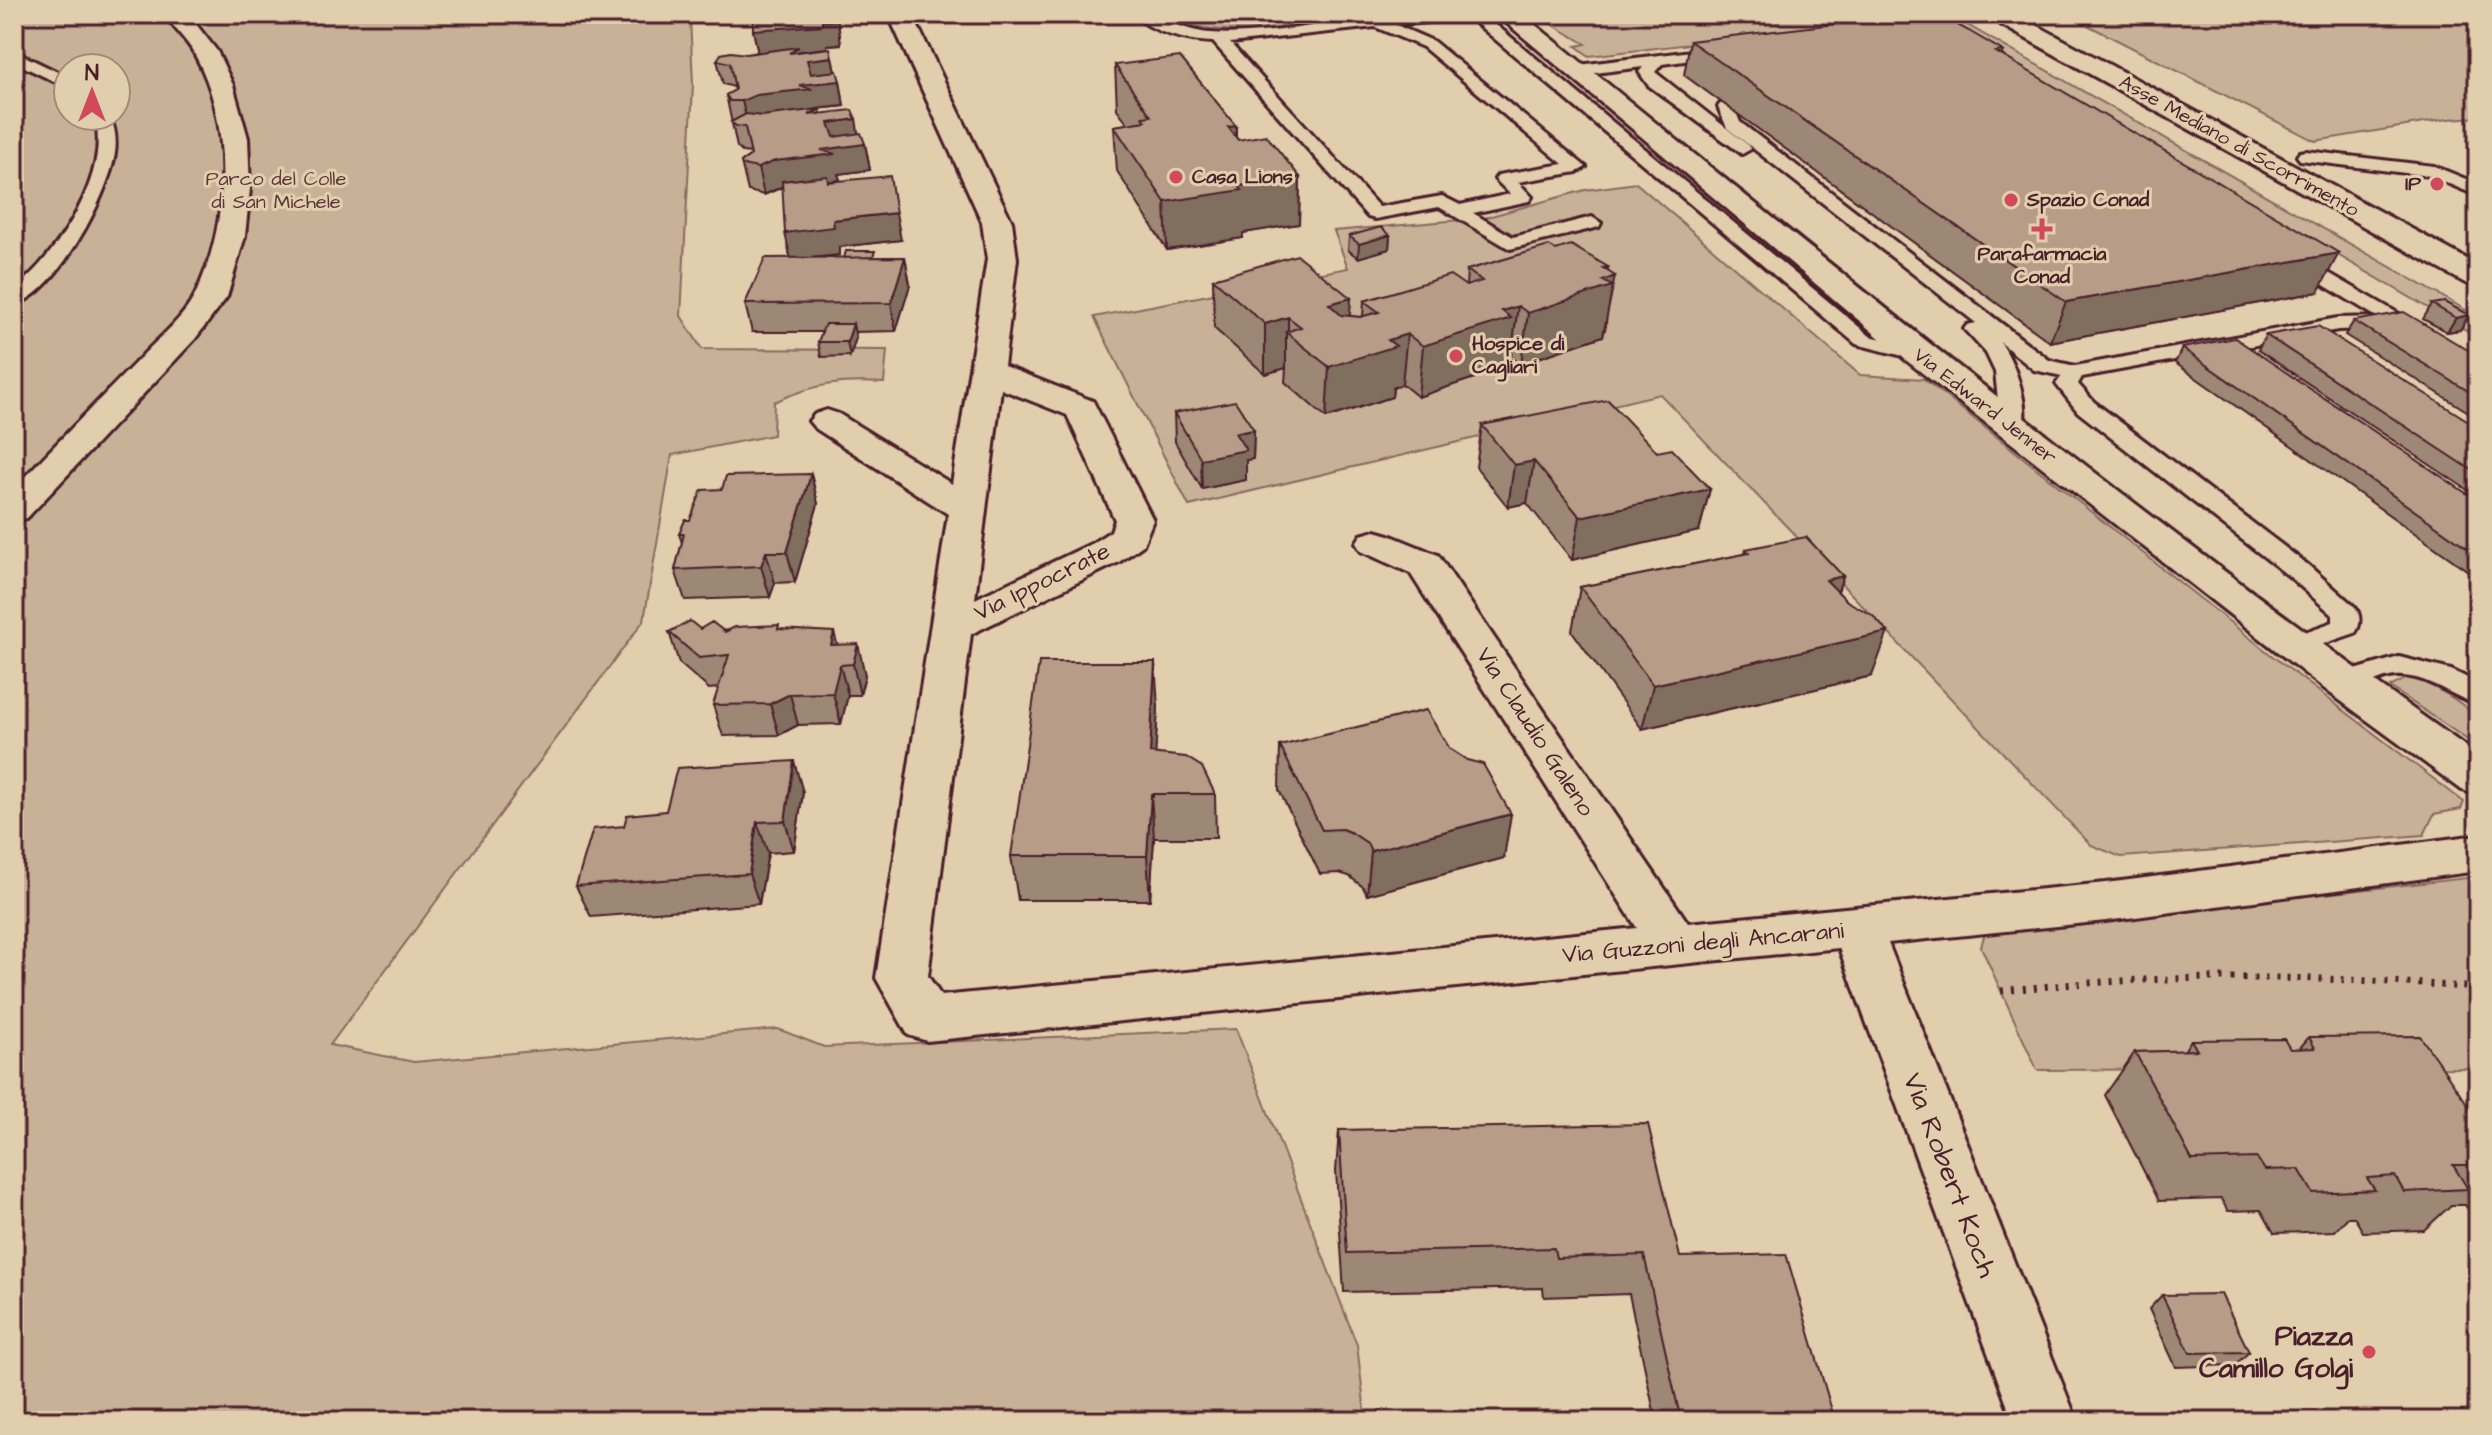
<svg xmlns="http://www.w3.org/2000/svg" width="2492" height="1435" font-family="'Architects Daughter',sans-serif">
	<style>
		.green { fill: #c8b297; stroke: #896861; stroke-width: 2; fill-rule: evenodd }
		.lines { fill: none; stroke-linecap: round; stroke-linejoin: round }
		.lane-casing { stroke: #4a1f2b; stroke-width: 6 }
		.street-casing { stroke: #4a1f2b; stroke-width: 6 }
		.highway-casing { stroke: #4a1f2b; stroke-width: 6 }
		.path { stroke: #4a1f2b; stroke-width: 7; stroke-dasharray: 3 8; stroke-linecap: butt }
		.lane { fill: #e1ceac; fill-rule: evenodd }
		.street { fill: #e1ceac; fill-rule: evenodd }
		.highway { fill: #e1ceac; fill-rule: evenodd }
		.wall { fill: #9d8775; stroke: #4a1f2b; stroke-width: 2 }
		.shaded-wall { fill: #806e5f; stroke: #4a1f2b; stroke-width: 2 }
		.building { fill: #b79d88; stroke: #4a1f2b; stroke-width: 2 }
		.poi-dot { fill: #d1495b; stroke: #e1ceac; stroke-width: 3 }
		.labels { text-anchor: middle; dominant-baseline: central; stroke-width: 6; stroke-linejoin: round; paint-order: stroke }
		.far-street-label { font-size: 20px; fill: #4a1f2b; stroke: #e1ceac }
		.far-poi-label { font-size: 20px; font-weight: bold; fill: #4a1f2b; stroke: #e1ceac; text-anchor: start }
		.far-park-label { font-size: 20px; fill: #5d353b; stroke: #e1ceac }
		.street-label { font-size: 24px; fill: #4a1f2b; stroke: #e1ceac }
		.near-street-label { font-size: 28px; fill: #4a1f2b; stroke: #e1ceac }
		.near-poi-label { font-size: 28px; font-weight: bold; fill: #4a1f2b; stroke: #e1ceac; text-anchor: end }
	</style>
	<rect width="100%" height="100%" fill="#e1ceac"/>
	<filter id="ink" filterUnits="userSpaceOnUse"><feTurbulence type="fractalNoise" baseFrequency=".0125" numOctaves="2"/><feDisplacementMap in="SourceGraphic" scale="16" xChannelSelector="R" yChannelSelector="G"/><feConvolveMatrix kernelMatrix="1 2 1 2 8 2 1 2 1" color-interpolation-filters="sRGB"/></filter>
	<g filter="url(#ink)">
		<path class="green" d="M14 14H707L690 16 693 85 681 316 702 349 887 350 884 383C840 380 815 384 774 402L773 435 672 455 644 620 330 1045 414 1062 778 1029 824 1047 1236 1029 1357 1345 1366 1421H14ZM68 68H116V116H68Z
			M1156 14H1333C1280 34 1209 38 1156 14Z
			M1534 14H1948L2478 317V337L1944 25 1875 22 1589 56 1576 46 1586 44Z
			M2066 14H2442L2478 27V117L2448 119 2315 141Z
			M1636 183 1860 375 1924 379 2275 658 2464 802 2461 809 2434 814 2424 835 2121 857 2091 845 1660 394 1189 506 1094 317 1348 268 1334 231 1484 218 1585 190Z
			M2409 677C2436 686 2457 698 2478 718V747L2390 687Z
			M2467 878 2478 881V1068L2037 1070 1981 947 1985 932Z"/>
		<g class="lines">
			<defs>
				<path id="lane" d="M1133 14C1160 14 1182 31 1210 33 1263 37 1318 23 1371 18V14H1385V17L1483 14 1870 336 1926 350 1930 354 1919 360 1856 344 1470 18 1396 25 1433 41 1586 167 1577 172 1518 182 1532 197 1529 201 1473 213 1513 237 1592 217 1601 223 1599 227 1510 249 1439 207 1375 219 1368 217 1213 42C1186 41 1152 33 1133 14ZM1375 27 1423 47 1563 164 1498 175 1495 179 1510 194 1460 205 1442 196 1379 207 1230 43Z
					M1724 47 1729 49V55L1662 64 1655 72 1748 145 1751 149 1742 154 1648 85 1639 72 1643 67 1579 75 1571 70 1579 65Z
					M14 51 68 77V88L14 62Z
					M1744 98 1770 105 1772 108 1764 113 1744 108 1735 110 1740 122 2049 360 2075 366 2338 318 2377 317 2287 263 2284 259 2294 253 2427 330 2430 334 2420 340 2395 328 2338 330 2082 377 2078 384 2094 402 2308 565 2355 607C2361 615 2361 625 2355 633L2294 654 2285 651 2281 645 2285 639 2333 622V615L2290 577 2078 412 2056 384 2062 376 2034 370 2000 342C2014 360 2033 411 2020 433H2004L2001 428 1995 372 1986 353 1964 329 1967 325 1976 323 1727 128 1718 107 1720 104Z
					M94 116H110C115 128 117 139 115 153 109 194 57 294 14 305V289C57 256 113 171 94 116Z
					M2306 151 2434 166 2478 184V196L2430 176 2300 160 2297 156 2300 152Z
					M2399 657 2451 670 2478 683V704C2452 697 2430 677 2402 676 2379 674 2359 696 2335 690L2331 683 2335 676Z"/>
				<path id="street" d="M164 14H188L217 51 233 85 248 138 250 189 245 236 227 297 195 339 27 518 14 521V488C56 444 98 401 141 357 159 338 185 317 196 293 230 221 233 123 194 53 186 39 173 27 164 14Z
					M888 14H912L1012 222 1017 259 1004 366 1093 401 1153 520 1143 545 1119 562 971 634 928 976 941 996 1637 928 1410 573 1361 551 1356 543 1361 535 1375 531 1389 535 1438 555 1688 923 2106 883 2478 835V871L2106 921 1888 943 2077 1421H2013L1839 948 927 1041 908 1035 876 978 948 514 815 428 809 421 815 414 827 410 839 414 952 484 987 259 982 222ZM1001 389 1067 415 1115 520 1111 531 1091 544 975 599Z
					M1496 14H1522C1835 269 2147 524 2478 755V795L2462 790 2330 693 1907 361Z"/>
				<path id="highway" d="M1987 14H2016L2478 265V286L2467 284 1991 19Z"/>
			</defs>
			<use href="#lane" class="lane-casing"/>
			<use href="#street" class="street-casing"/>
			<use href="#highway" class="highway-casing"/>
			<path class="path" d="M2001 991C2159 973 2320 975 2478 988"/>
			<use href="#lane" class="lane"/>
			<use href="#street" class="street"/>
			<use href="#highway" class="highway"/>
		</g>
		<path class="wall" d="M753 14H837L841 44 827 45 800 52 832 57 835 72 840 81 844 106 816 109H820V114L858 134 865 144 870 170 838 174 840 180 828 181V182L901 240 839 247V255L809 258 905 257 910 285 896 331 855 332 856 338 850 356 821 357 818 342 822 332H752L745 304 790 258 783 187 764 195 748 191 741 162 751 155V153L742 152 737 147 726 95 735 90 734 87 723 84 717 60 758 52 753 30Z
			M1690 41 2003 51 2002 55 2318 292 2050 342 1684 75Z
			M1115 65 1236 126V137L1238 140 1300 177 1299 224 1243 233V238L1167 250 1117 171 1114 126 1128 124 1117 109Z
			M1390 235 1389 249 1358 258 1348 250 1349 236Z
			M1608 267 1606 326 1603 336 1521 364 1511 357 1506 358 1504 368 1418 397 1402 384 1393 388 1392 397 1326 418 1285 382 1286 368 1265 374 1214 328 1213 279 1350 316 1360 317 1363 316 1364 301 1466 286 1467 270Z
			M2432 304 2469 315 2460 330 2447 332 2423 319Z
			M2354 321 2478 356V418L2345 335Z
			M2266 335 2478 427V497L2258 350Z
			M2182 348 2478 501V578L2175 363Z
			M1174 413 1254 430 1253 459 1246 460V480L1202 489 1175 442Z
			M1482 425 1657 452 1710 489 1699 531 1572 560 1527 503 1508 507 1476 467Z
			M811 474 818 504 795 582 775 583 770 597 685 600 675 570 682 543 679 534 690 520 722 489Z
			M1746 549 1843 576 1838 592 1847 601 1872 676 1642 729 1572 631 1580 587 1745 554Z
			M780 629 838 645 865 675 860 695H848L841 724 798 725 779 735 723 736 713 705 719 688 709 689 679 663 669 632Z
			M1158 706 1155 754 1215 794 1216 838H1154L1150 900H1018L1011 856Z
			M1280 746 1504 858 1367 895 1363 887 1349 876 1339 873 1320 874 1279 790Z
			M803 792 794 851 768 853 759 904 591 917 576 886 624 826 666 811Z
			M2309 1037 2478 1119V1224L2465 1205H2451L2424 1230 2363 1232 2354 1217H2348L2335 1231 2274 1233 2261 1210 2228 1211 2221 1199 2159 1201 2105 1095 2135 1052 2184 1051 2191 1040 2290 1049H2299Z
			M1339 1130 1680 1257 1835 1421H1656L1629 1294 1544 1297 1543 1288 1344 1292 1336 1171Z
			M2162 1295 2249 1352 2235 1365 2176 1367 2149 1309Z"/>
		<path class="shaded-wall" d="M819 14H837L841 44 827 45V48L800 51 804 71 758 54 753 30Z
			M832 57 837 81H840L844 106 816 109H820L824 134 748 126 742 101 807 60Z
			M856 119 860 144H865L870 170 838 174 840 180 781 187 764 195 758 168 829 123Z
			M1236 126V171L1228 127Z
			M1300 177 1299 224 1243 233V238L1167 250 1165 202 1239 186Z
			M896 213 901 240 839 247V255L791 260 785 233 833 220Z
			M1390 235 1389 249 1358 258 1359 244Z
			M2339 253 2318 292 2050 342 2066 302Z
			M905 257 910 285 896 331 891 303Z
			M1608 267 1605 280 1615 276 1603 336 1521 364 1528 313 1603 268Z
			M1351 298 1348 348 1329 304Z
			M1518 306 1511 357 1506 358 1504 368 1418 397 1423 346 1502 311Z
			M2469 315 2460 330 2447 332 2456 318Z
			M1288 317V333L1286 332V368L1265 374V324Z
			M853 324 856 338 850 356 847 342Z
			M1407 334 1402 384 1393 388 1392 397 1326 418 1329 367 1388 340Z
			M1254 430 1253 459 1246 460V480L1202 489 1201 459 1235 433Z
			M1534 461 1527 503 1508 507 1514 465Z
			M811 474 818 504 795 582 787 552Z
			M1710 489 1699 531 1572 560 1580 517Z
			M766 552 775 583 770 597 761 566Z
			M1843 576 1828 619 1826 580Z
			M834 632 842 662 840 665 848 695 841 724 833 693 831 645Z
			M1888 632 1872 676 1642 729 1653 685Z
			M858 644 865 675 860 695 853 664Z
			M1155 662 1158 706 1153 797 1150 753Z
			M790 694 798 725 779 735 770 704Z
			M794 761 803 792 794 851 785 821Z
			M1151 794 1154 838 1150 900 1147 856Z
			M1511 814 1504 858 1367 895 1371 851Z
			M757 822 768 853 759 904 749 874Z"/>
		<path class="building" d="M753 14H836L837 20 822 21V25L753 30Z
			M1919 14H1937L1969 31 2003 51 1996 52 2339 253 2066 302 1690 41Z
			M799 47 789 53 830 48 832 57 807 60 811 74 837 71 840 81 799 85 812 89 756 95 742 101H730L726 95 735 90 730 63 717 60 721 54 731 52 746 54Z
			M1180 57 1236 126 1228 127 1238 140 1266 135 1300 177 1239 186 1242 190 1165 202 1114 126 1146 121 1143 117 1151 116 1115 65Z
			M820 109 809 115 852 110 856 119 829 123 834 137 861 133 865 144 821 150 835 154 775 161 758 168 742 165 741 162 751 155 745 127 736 126 731 122 746 114 762 116Z
			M827 176 828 182 890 176 896 213 833 220 834 227 785 233 782 181Z
			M1381 227 1390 235 1359 244 1349 236Z
			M1571 245 1608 267 1603 268 1615 276 1603 281 1612 286 1528 313 1518 306 1502 311 1511 318 1423 346 1407 334 1388 340 1396 346 1329 367 1286 332 1301 327 1288 317 1265 324 1213 279 1297 255 1351 298 1329 304 1341 315 1360 317 1379 312 1364 301 1450 275 1466 286 1482 281 1467 270 1549 246 1556 250Z
			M846 251H875L873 257 844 258Z
			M905 257 891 303 745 304 765 258Z
			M2444 302 2469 315 2456 318 2432 304Z
			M2404 312 2478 356V397L2354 321Z
			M825 324H853L847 342H818Z
			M2318 326 2478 427V474L2266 335Z
			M2235 338 2478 501V555L2182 348Z
			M1608 400 1657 452 1672 449 1710 489 1580 517 1534 461 1514 465 1482 425Z
			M1235 401 1254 430 1235 433 1246 450 1201 459 1174 413Z
			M811 474 787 552H766L761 566 675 570 684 534H679L685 520H690L702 490 722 489 726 476Z
			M1806 537 1843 576 1826 580 1847 601 1872 615 1888 632 1653 685 1580 587 1749 553 1746 549Z
			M690 621 700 629 712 622 725 632 735 627 779 625 778 629 834 632 831 645 858 644 853 664 840 665 833 693 790 694 770 704 713 705 729 655 699 658 669 632Z
			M1039 662H1155L1150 753 1186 757 1202 767 1215 794H1151L1147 856H1011Z
			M1426 710 1450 749 1467 760 1483 764 1511 814 1371 851 1367 843 1352 833 1342 829 1322 830 1280 746Z
			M794 761 785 821 757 822 749 874 576 886 593 829 624 826 627 815 666 811 677 768Z
			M2420 1036 2478 1119V1165H2453L2468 1189 2404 1192 2395 1176 2367 1178 2375 1190 2313 1193 2299 1169 2265 1170 2257 1158 2192 1160 2135 1052 2197 1050 2191 1040 2284 1039 2290 1049 2315 1048 2309 1037Z
			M1648 1124 1680 1257 1786 1254 1835 1421H1681L1644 1255 1556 1258 1554 1248 1347 1253 1339 1130Z
			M2221 1294 2249 1352 2190 1353 2162 1295Z"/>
	</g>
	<g class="poi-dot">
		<circle cx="1176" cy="177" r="8"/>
		<circle cx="2437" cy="184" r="8"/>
		<circle cx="2011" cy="200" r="8"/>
		<path d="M2038 217h8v8h8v8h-8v8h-8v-8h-8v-8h8z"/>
		<circle cx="1456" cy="356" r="8"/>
		<circle cx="2369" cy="1352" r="8"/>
	</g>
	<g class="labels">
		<g class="far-street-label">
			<text transform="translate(2239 146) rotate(29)">Asse Mediano di Scorrimento</text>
			<text transform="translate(1985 406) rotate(38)">Via Edward Jenner</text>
		</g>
		<g class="far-poi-label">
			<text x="1192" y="177">Casa Lions</text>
			<text x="2421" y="184" text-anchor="end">IP</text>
			<text x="2027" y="200">Spazio Conad</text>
			<text x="2042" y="254" text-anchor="middle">Parafarmacia<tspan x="2042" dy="23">Conad</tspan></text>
			<text x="1472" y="344">Hospice di<tspan x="1472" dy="23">Cagliari</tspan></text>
		</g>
		<g class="far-park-label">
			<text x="276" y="179">Parco del Colle<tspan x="276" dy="23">di San Michele</tspan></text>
		</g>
		<g class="street-label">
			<text transform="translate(1042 582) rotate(-26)">Via Ippocrate</text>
			<text transform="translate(1535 732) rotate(57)">Via Claudio Galeno</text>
			<text transform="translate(1703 943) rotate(-5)">Via Guzzoni degli Ancarani</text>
		</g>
		<g class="near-street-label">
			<text transform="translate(1950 1175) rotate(69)">Via Robert Koch</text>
		</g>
		<g class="near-poi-label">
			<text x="2353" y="1336">Piazza<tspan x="2353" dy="32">Camillo Golgi</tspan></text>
		</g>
	</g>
	<rect width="2492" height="1435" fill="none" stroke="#e1ceac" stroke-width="48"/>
	<rect x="24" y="24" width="2444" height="1387" fill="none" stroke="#4a1f2b" stroke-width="3" filter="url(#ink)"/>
	<g transform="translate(92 92)"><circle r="38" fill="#e1ceac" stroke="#a58878" stroke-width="2"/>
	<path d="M0-6L14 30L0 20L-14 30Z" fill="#d1495b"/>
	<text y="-12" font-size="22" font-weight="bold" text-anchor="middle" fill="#4a1f2b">N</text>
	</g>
</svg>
